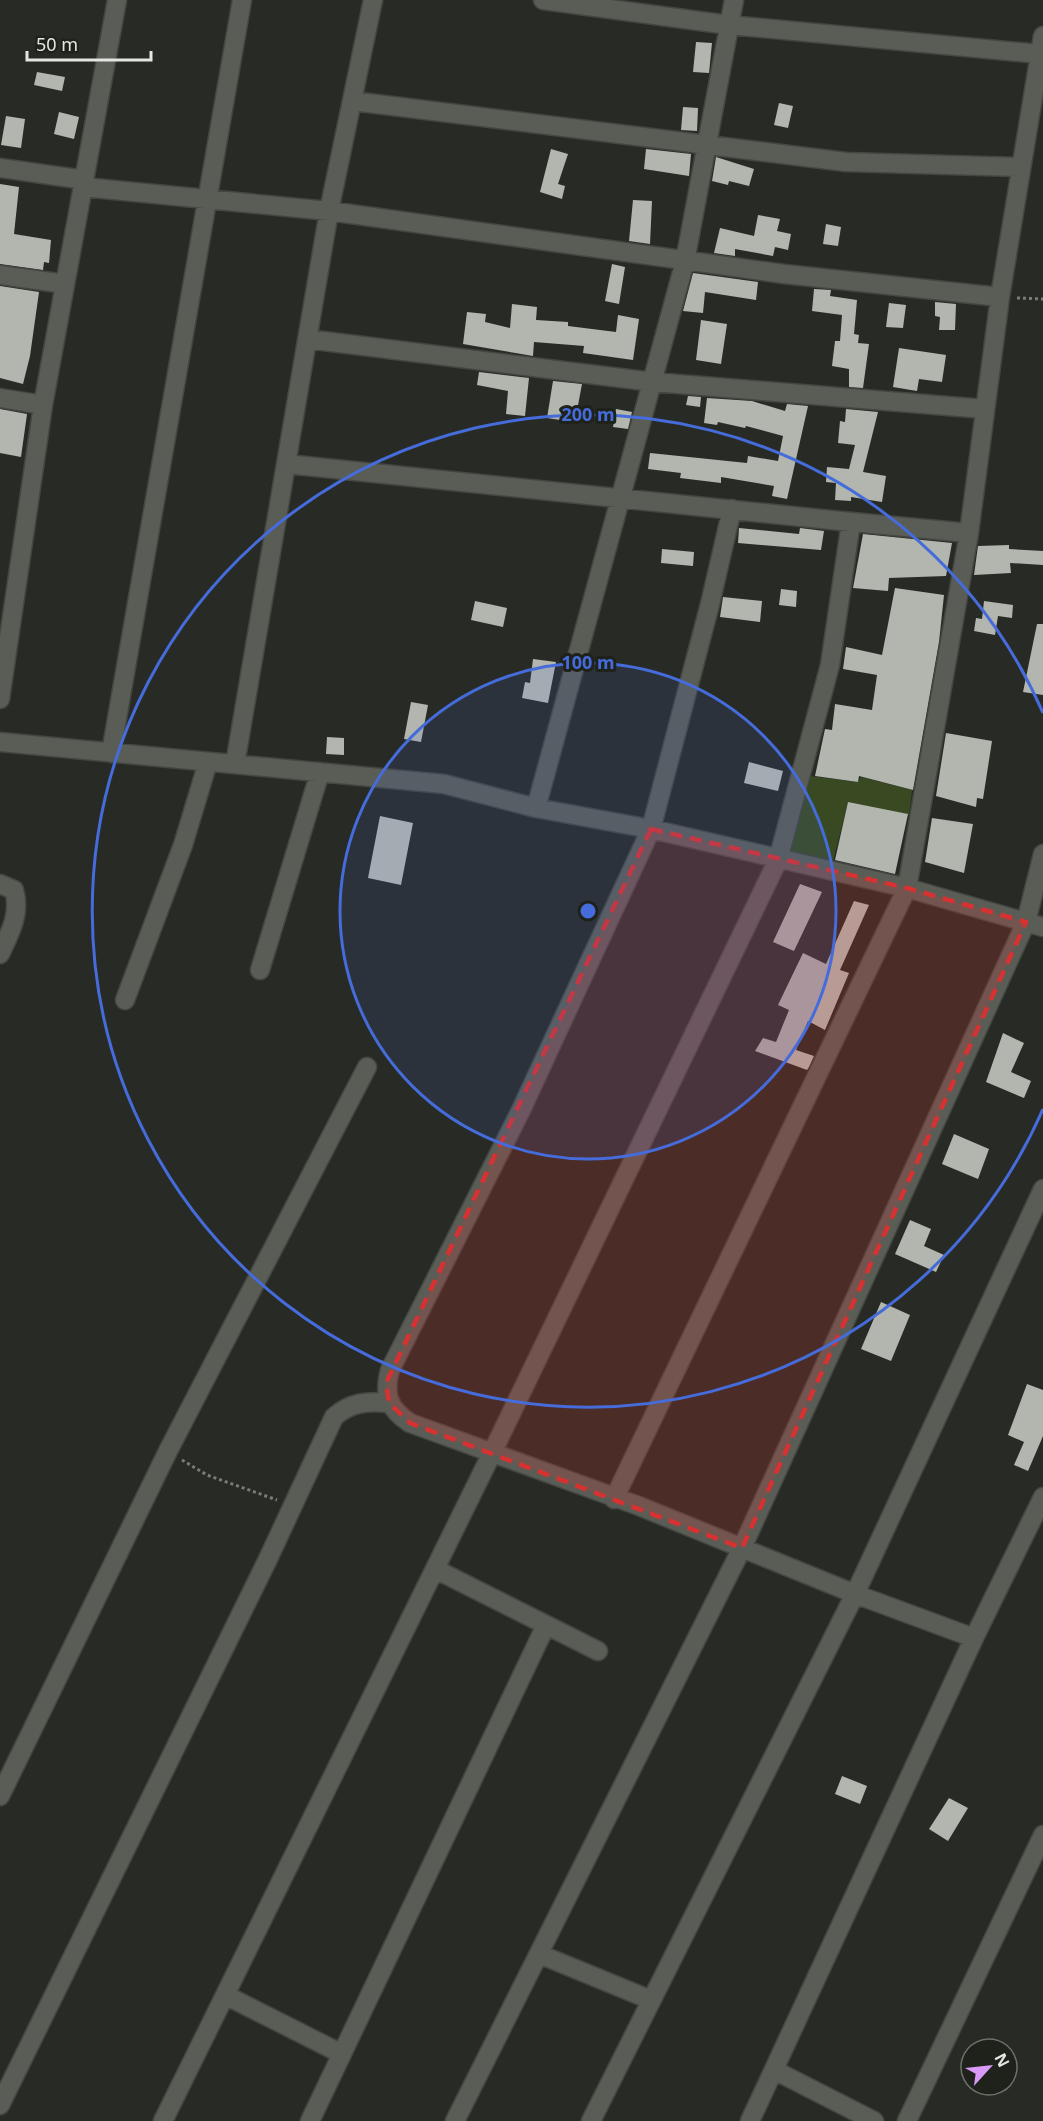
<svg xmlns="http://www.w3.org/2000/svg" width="1043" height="2121" font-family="'Noto Sans',sans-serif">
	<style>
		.green { fill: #394a22 }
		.building { fill: #b2b6ae }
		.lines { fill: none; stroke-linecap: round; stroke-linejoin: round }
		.minor-casing { stroke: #444641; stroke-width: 21 }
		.path { stroke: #7a7d77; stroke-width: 3; stroke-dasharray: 3 3; stroke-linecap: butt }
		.minor { stroke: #5a5d56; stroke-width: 18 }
		.marked { fill: #d73231; fill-opacity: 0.2; stroke: #d73231; stroke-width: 4.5; stroke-dasharray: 12 8; stroke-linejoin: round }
		.ring { fill: none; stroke: #456cda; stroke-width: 3 }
		.centre { fill: #456cda; stroke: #1f221b; stroke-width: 3 }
		.ring-label { font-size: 18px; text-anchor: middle; font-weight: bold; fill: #456cda; stroke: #1f221b; stroke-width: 6; stroke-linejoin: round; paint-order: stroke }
	</style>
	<rect width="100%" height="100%" fill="#282b25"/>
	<path class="green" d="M801 775 858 782 861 777 912 790 909 815 848 802 831 869 778 860Z"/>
	<path class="building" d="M696 42 712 43 709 73 693 72Z
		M37 72 65 77 62 91 34 85Z
		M779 103 793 106 788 128 774 125Z
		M683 107 698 108 697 131 681 130Z
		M59 112 79 117 74 139 54 134Z
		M6 116 25 119 21 148 1 145Z
		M551 149 568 154 558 184 565 186 562 199 540 192Z
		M646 149 691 154 689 176 644 169Z
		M716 157 754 169 749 186 729 181 728 185 712 181Z
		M0 184 19 187 14 234 51 240 49 263 44 262 43 270 0 264Z
		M633 200 652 201 650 244 629 241Z
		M758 215 780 219 777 231 791 234 788 250 775 247 773 256 735 249V256L714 253 720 228 754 236Z
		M826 224 841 227 838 246 823 244Z
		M612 264 625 267 619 304 605 301Z
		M693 273 758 282 756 300 705 292 703 313 683 311Z
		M0 286 39 292 30 356 23 384 0 378Z
		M814 289 831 290 830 296 857 300 854 334 859 335 858 343 869 344 863 388 849 387V369L832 366 835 341H840L842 315 812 311Z
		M935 302 956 304 955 330H939L940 317 935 316Z
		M889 303 906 305 903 328 886 327Z
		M512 304 537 307 536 320 568 322V326L616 332 618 315 639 319 633 360 583 353 584 346 534 342 533 356 463 344 467 312 486 314 485 322 510 328Z
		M701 320 727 324 721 364 696 360Z
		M899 348 946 355 942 382 919 379 917 391 893 387Z
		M479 372 529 378 525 416 506 414 508 391 477 385Z
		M553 381 582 384 576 416 561 413 560 420 547 418Z
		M688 396 701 397 700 407 686 405Z
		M707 398 752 401 785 411 787 404 808 406 787 499 772 496 774 486 721 477V483L680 478 681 473 648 469 650 453 747 463 748 456 778 461 783 436 746 426 745 428 718 422 717 425 704 423Z
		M0 409 27 414 21 457 0 453Z
		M616 409 632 412 628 429 613 427Z
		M846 409 878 412 863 472 886 476 882 502 851 497V501L835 500 836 483 826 482 827 467 849 469 855 445 838 443 840 421 845 422Z
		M739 528 799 534 800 528 824 531 821 550 738 543Z
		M863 534 952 543 946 576 889 578 888 591 853 588Z
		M1009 545V549L1043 551V565L1010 563 1011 573 974 575 978 546Z
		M662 549 694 552 693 566 661 563Z
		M895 588 944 595 939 642 913 790 859 776 858 782 815 776 825 729 832 730 835 704 872 710 877 675 843 669 846 647 882 655Z
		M781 589 797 591 796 607 779 605Z
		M723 597 762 601 760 622 720 617Z
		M475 601 507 608 503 627 471 620Z
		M984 601 1013 605 1012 618 998 616 995 635 974 631 976 618 982 619Z
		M1037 624H1043V695L1023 692Z
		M533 659 556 662 548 703 522 698 525 682 530 683Z
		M411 702 428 705 421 742 404 739Z
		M946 733 992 741 983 799 977 798 976 807 936 796Z
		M327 737 344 738V755L326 754Z
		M749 762 783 771 778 791 744 783Z
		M848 802 908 814 895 874 835 860Z
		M380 816 413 823 401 885 368 878Z
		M932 818 973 824 964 873 925 862Z
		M800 884 822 892 794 951 773 942Z
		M854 901 869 905 840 970 849 973 825 1030 808 1021 796 1050 814 1056 809 1067 807 1070 755 1051 763 1038 776 1042 789 1010 778 1005 803 953 826 964Z
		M1003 1033 1024 1043 1011 1072 1031 1081 1024 1098 986 1082Z
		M954 1134 989 1149 978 1179 942 1164Z
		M910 1220 931 1229 924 1246 944 1255 936 1272 895 1254Z
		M881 1302 910 1315 891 1361 861 1349Z
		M1027 1384 1043 1390V1436L1028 1471 1014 1465 1024 1442 1008 1435Z
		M842 1776 867 1786 860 1804 835 1794Z
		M949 1798 968 1808 948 1841 929 1829Z"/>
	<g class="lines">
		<defs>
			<path id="minor" d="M543 0 729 25 1040 54
				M352 101 846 162 1021 167
				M0 168 85 180
				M83 187 329 211 784 274 1000 297
				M0 275 65 284
				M307 339 653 382 985 409
				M0 398 43 405
				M286 464C513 489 741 512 969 533
				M732 509 710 604 651 829 521 1110 390 1370C383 1395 389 1409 410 1423L639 1506 855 1594 974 1638
				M0 699 43 405 117 0
				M0 742 444 784 536 808 651 829 907 888 1043 927
				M111 753 242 0
				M235 764 329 211 373 0
				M536 808 685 261 734 0
				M0 884 14 890C21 913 10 933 0 954
				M260 970 320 772
				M125 1000 183 845 208 762
				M614 1499 907 888 969 533 1000 297 1043 36
				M435 1569 598 1651
				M0 1796 168 1451 367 1067
				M539 1954 651 2000
				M225 1995 342 2054
				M774 2070 874 2121
				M0 2105 268 1559 334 1417C351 1402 367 1401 389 1403
				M163 2121 492 1453 778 860 830 665 851 522
				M310 2121 546 1625
				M455 2121 742 1548 1026 922 1043 854
				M591 2121 855 1594 1043 1189
				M750 2121 974 1638 1043 1497
				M907 2121 1043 1835"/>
		</defs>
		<use href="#minor" class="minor-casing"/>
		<path class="path" d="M1017 298 1043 299
			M182 1460 207 1475 277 1500"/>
		<use href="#minor" class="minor"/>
	</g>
	<path class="marked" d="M651 829 907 888 1026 922 742 1548 410 1423 389 1403 386 1383Z"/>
	<circle cx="588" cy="911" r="248" fill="#456cda" fill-opacity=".12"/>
	<g class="ring">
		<circle cx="588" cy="911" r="248"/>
		<path d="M1043 1109A496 496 0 1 1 1043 713"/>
	</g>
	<circle cx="588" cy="911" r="9" class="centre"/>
	<g class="ring-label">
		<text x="588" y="421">200 m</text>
		<text x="588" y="669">100 m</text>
	</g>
	<g transform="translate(989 2067) rotate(63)"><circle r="28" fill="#1f221b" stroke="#6e706a" stroke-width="1.5"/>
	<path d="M0-4.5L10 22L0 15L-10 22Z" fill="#d99af7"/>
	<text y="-9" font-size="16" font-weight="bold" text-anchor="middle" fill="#e4e6e1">N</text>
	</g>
	<path d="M27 51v9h124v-9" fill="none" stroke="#e4e6e1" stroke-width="3"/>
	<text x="36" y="51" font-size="18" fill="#e4e6e1" stroke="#1f221b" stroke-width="4.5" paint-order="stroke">50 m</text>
</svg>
